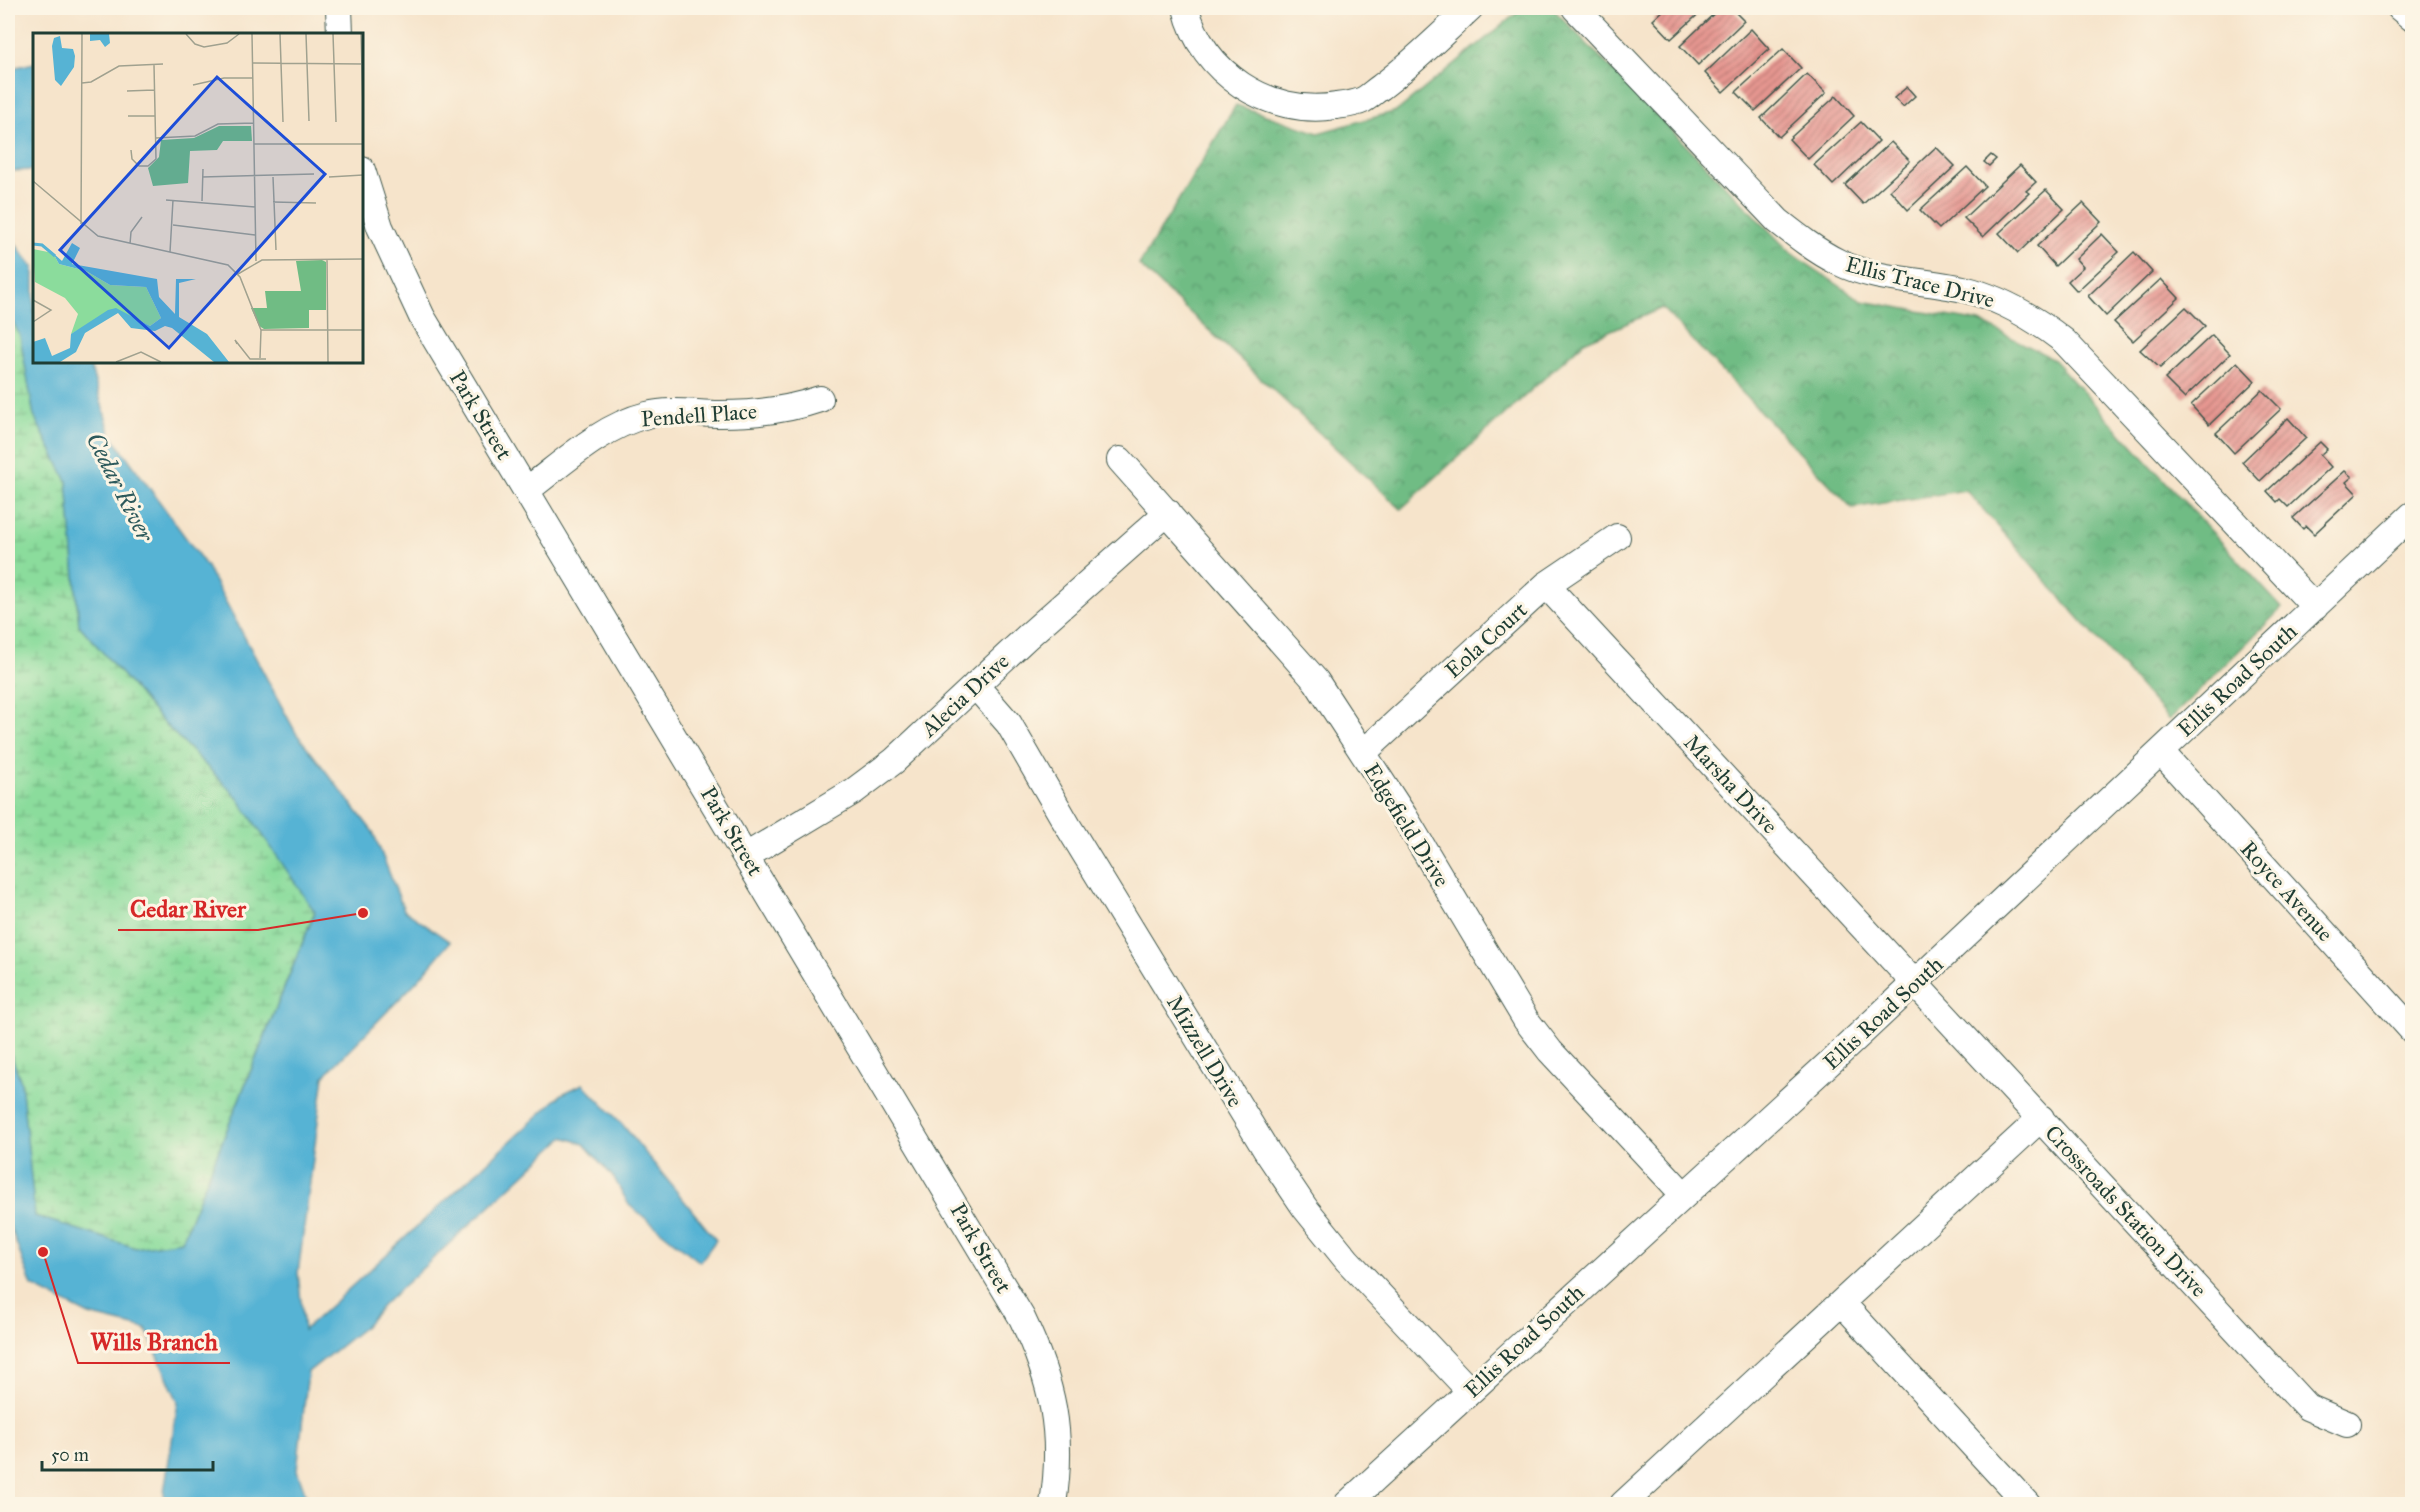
<svg xmlns="http://www.w3.org/2000/svg" width="2420" height="1512" font-family="'IM FELL Great Primer',serif">
	<style>
		.forest { fill: url(#forest-crowns); stroke: #487c5c; stroke-width: 1.5 }
		.wetland { fill: url(#wetland-marsh); stroke: #558c68; stroke-width: 1.5 }
		.water { fill: #56b3d4; stroke: #3a7884; stroke-width: 1.5 }
		.building { fill: url(#building-hatch) }
		.lines { fill: none; stroke-linecap: round; stroke-linejoin: round }
		.minor-casing { stroke: #3f564b; stroke-width: 28 }
		.minor { stroke: #fff; stroke-width: 26 }
		.labels { text-anchor: middle; dominant-baseline: central; stroke-width: 6; stroke-linejoin: round; paint-order: stroke }
		.street-label { font-size: 22px; fill: #1f3d34; stroke: #fcf5e5 }
		.water-label { font-size: 24px; font-style: italic; fill: #2d5a5c; stroke: #fcf5e5 }
		.inset-river { fill: none; stroke: #56b3d4; stroke-width: 3 }
		.inset-road { fill: none; stroke: #a0a18f; stroke-width: 1.5 }
		.view { fill: #1d4ed8; fill-opacity: 0.15; stroke: #1d4ed8; stroke-width: 3 }
		.inset-edge { fill: none; stroke: #1f3d34; stroke-width: 3 }
		.leader { fill: none; stroke: #d62828; stroke-width: 2 }
		.callout-dot { fill: #d62828; stroke: #fcf5e5; stroke-width: 2 }
		.callout-label { font-size: 24px; text-anchor: middle; font-weight: bold; fill: #d62828; stroke: #fcf5e5; stroke-width: 6; stroke-linejoin: round; paint-order: stroke }
	</style>
	<defs>
		<pattern id="forest-crowns" width="20" height="18" patternUnits="userSpaceOnUse" patternTransform="scale(1.5)"><rect width="20" height="18" fill="#70bc84"/><path d="M2 6a3 3 0 1 1 6 0M12 15a3 3 0 1 1 6 0" fill="none" stroke="#5b9a6d"/></pattern>
		<pattern id="wetland-marsh" width="20" height="14" patternUnits="userSpaceOnUse" patternTransform="scale(1.5)"><rect width="20" height="14" fill="#8bdc9c"/><path d="M1 5h8M5 5V1M11 12h8M15 12V8" fill="none" stroke="#71b480"/></pattern>
		<pattern id="building-hatch" width="6" height="6" patternUnits="userSpaceOnUse" patternTransform="scale(1.5)"><rect width="6" height="6" fill="#e69690"/><path d="M-1 1l2-2M0 6l6-6M5 7l2-2" fill="none" stroke="#ba7c76"/></pattern>
	</defs>
	<rect width="100%" height="100%" fill="#fcf5e5"/>
	<filter id="ink" filterUnits="userSpaceOnUse"><feTurbulence type="fractalNoise" baseFrequency=".0167" numOctaves="2"/><feDisplacementMap in="SourceGraphic" scale="12" xChannelSelector="R" yChannelSelector="G"/><feConvolveMatrix kernelMatrix="1 2 1 2 8 2 1 2 1" color-interpolation-filters="sRGB"/></filter>
	<filter id="wash" filterUnits="userSpaceOnUse"><feTurbulence type="fractalNoise" baseFrequency=".008" numOctaves="4" result="noise"/><feDisplacementMap in="SourceGraphic" scale="24" xChannelSelector="R" yChannelSelector="G"/><feGaussianBlur stdDeviation="1.35" result="paint"/><feColorMatrix in="noise" values="0 0 0 0 0 0 0 0 0 0 0 0 0 0 0 0 0 1.4 0 .05"/><feComposite in="paint" operator="in"/></filter>
	<g filter="url(#wash)">
		<rect width="100%" height="100%" fill="#f6e4cb"/>
		<path class="forest" d="M1523 8H1552L1791 253 1862 301 1980 322 2052 358 2282 608 2169 720 1966 490 1852 508 1662 308 1584 342 1401 509 1139 265 1236 105 1318 133 1397 111Z"/>
		<path class="wetland" d="M8 312 20 336 34 416 67 481 79 625 162 721 237 797 315 911 182 1241 136 1248 35 1216 21 1082 8 1047Z"/>
		<path class="water" d="M34 63V170L8 171V69Z
			M8 231 19 249 34 268V362H89L111 435 207 567 296 733 373 832 404 910 450 942 419 979 324 1076 298 1273 304 1330 562 1094 583 1084 622 1124 716 1240 700 1262 629 1205 614 1178 584 1144 564 1137 384 1304 363 1328 308 1372 297 1470 309 1504H165L164 1492 178 1402 146 1329 89 1315 32 1286 8 1221V1047L21 1082 35 1216 136 1248 182 1241 315 912 237 797 162 721 79 625 67 481 34 416 20 336 8 312Z"/>
		<g id="blocks">
			<path class="building" d="M1666 8H1705L1671 39 1653 20Z
				M1720 8H1731L1744 21 1698 65 1680 46Z
				M1751 29 1769 49 1723 92 1705 73Z
				M1783 49 1801 68 1755 111 1736 92Z
				M1807 74 1826 93 1779 137 1761 118Z
				M1907 87 1915 96 1903 107 1894 98Z
				M1836 96 1854 116 1808 159 1789 139Z
				M1861 122 1879 141 1833 185 1814 165Z
				M1891 142 1910 161 1863 204 1845 185Z
				M1936 147 1955 166 1908 210 1890 190Z
				M1991 155 1996 159 1989 166 1984 162Z
				M2020 165 2036 182 2026 191 2029 193 1983 237 1964 218Z
				M1967 167 1985 186 1939 229 1920 210Z
				M2046 190 2064 209 2018 253 1999 233Z
				M2083 203 2101 222 2055 266 2037 246Z
				M2102 234 2119 252 2077 291 2068 281 2083 267 2076 259Z
				M2134 252 2152 272 2106 316 2088 296Z
				M2161 279 2179 298 2133 341 2114 322Z
				M2186 307 2205 326 2160 368 2140 350Z
				M2212 335 2230 354 2184 398 2165 379Z
				M2237 362 2255 381 2209 425 2191 405Z
				M2262 390 2281 409 2234 453 2216 433Z
				M2288 418 2306 438 2260 481 2242 462Z
				M2320 442 2327 449 2320 455 2331 467 2288 507 2280 499 2277 502 2267 491Z
				M2345 471 2352 477 2346 482 2357 494 2314 534 2306 526 2303 529 2293 518Z"/>
		</g>
	</g>
	<g filter="url(#ink)">
		<use href="#blocks" fill-opacity="0" stroke="#3f564b" stroke-width="1.5"/>
		<g class="lines">
			<defs>
				<path id="minor" d="M339 8 340 34
					M1186 8C1201 72 1269 117 1336 106 1344 105 1355 104 1363 100 1369 97 1375 91 1381 87 1413 63 1441 35 1470 8
					M1575 8 1778 221C1797 236 1816 251 1838 262 1878 282 1922 279 1963 289 2001 298 2033 317 2064 341L2315 607
					M2400 8 2412 18
					M362 170 380 227 422 317 1022 1318C1053 1383 1064 1433 1053 1504
					M1120 460 1316 681 1404 816 1526 1020 1550 1051 1684 1195
					M527 490C564 462 602 426 647 415 671 409 696 414 720 414 754 414 788 410 820 399
					M1546 585 2307 1407 2347 1424
					M975 685 1009 724 1068 826 1266 1150 1305 1208 1347 1260 1470 1391
					M2161 752 2412 1030
					M1363 753 1546 585 1617 537
					M746 856 854 791 894 761 1027 637 1168 512
					M1842 1303 2027 1504
					M1347 1504 1838 1055 2412 515
					M1623 1504 2041 1118"/>
			</defs>
			<use href="#minor" class="minor-casing"/>
			<use href="#minor" class="minor"/>
		</g>
	</g>
	<g class="labels">
		<g class="street-label">
			<text transform="translate(1920 282) rotate(14)">Ellis Trace Drive</text>
			<text transform="translate(481 415) rotate(59)">Park Street</text>
			<text transform="translate(699 415) rotate(-4)">Pendell Place</text>
			<text transform="translate(1486 640) rotate(-42)">Eola Court</text>
			<text transform="translate(2237 680) rotate(-43)">Ellis Road South</text>
			<text transform="translate(965 695) rotate(-43)">Alecia Drive</text>
			<text transform="translate(1731 784) rotate(47)">Marsha Drive</text>
			<text transform="translate(1407 825) rotate(58)">Edgefield Drive</text>
			<text transform="translate(732 831) rotate(59)">Park Street</text>
			<text transform="translate(2287 891) rotate(48)">Royce Avenue</text>
			<text transform="translate(1883 1013) rotate(-43)">Ellis Road South</text>
			<text transform="translate(1205 1051) rotate(59)">Mizzell Drive</text>
			<text transform="translate(2126 1211) rotate(47)">Crossroads Station Drive</text>
			<text transform="translate(981 1248) rotate(60)">Park Street</text>
			<text transform="translate(1524 1341) rotate(-43)">Ellis Road South</text>
		</g>
		<g class="water-label">
			<text transform="translate(120 487) rotate(63)">Cedar River</text>
		</g>
	</g>
	<g transform="translate(33 33)">
		<rect width="330" height="330" fill="#f6e4cb"/>
		<path d="M186 93H218L219 108H190L184 117 157 118 155 150 120 153 115 135 126 124 128 107 161 105ZM289 227 293 229V277H276V295L231 296 226 293 218 275H234L232 258H268L263 228Z" fill="#70bc84"/>
		<path d="M0 216 20 220 26 231 53 238 77 252 113 254 128 285 117 293 83 276 38 301 45 281 32 265 2 249Z" fill="#8bdc9c"/>
		<path d="M57 1H76L77 10 72 14 67 7 57 8ZM27 3 29 15 40 16 42 23 41 34 28 53 22 47 19 13 21 5ZM39 210 47 215 39 231 124 246 126 264 142 281 143 246H163L146 250V284L174 301 196 329H181L139 295 132 293 122 298 98 295 85 280 52 300 43 319 27 329H0V309L12 305 19 323 37 315 38 301 75 277 83 275 117 293 128 285 113 254 77 252 53 238 26 231 20 220 29 228Z" fill="#56b3d4"/>
		<path class="inset-river" d="M0 211 9 212 22 223"/>
		<path class="inset-road" d="M153 1 162 11 171 14 194 10 206 1M219 1 223 228M247 1 250 89M273 1 276 88M300 1 303 89M328 1 330 75M219 30 330 31M49 50 58 49 86 33 130 31M160 52 191 45H220M94 58 121 57M95 83H122M123 105 162 103 185 91 221 90M221 111H330M98 117 99 126 106 133H115L123 126 121 32M169 144 281 141M240 144 243 217M296 144 330 142M0 148 65 203 195 232 207 244 228 297H330M133 167 222 174M169 168 170 136M240 169 283 170M48 191 49 1M140 192 222 202M97 211 98 199 109 184M137 219 140 167M294 226 295 329M205 241 229 227 330 226M0 267 18 277 0 289M204 311 202 307 217 326H233M227 325 228 297M83 329 108 319 128 329"/>
		<path class="view" d="M184 44 292 141 136 315 27 217Z"/>
		<rect width="330" height="330" class="inset-edge"/>
	</g>
	<path class="leader" d="M363 913L258 930H118M43 1252L78 1363H230"/>
	<g class="callout-dot">
		<circle cx="363" cy="913" r="6"/>
		<circle cx="43" cy="1252" r="6"/>
	</g>
	<g class="callout-label">
		<text x="188" y="917">Cedar River</text>
		<text x="154" y="1350">Wills Branch</text>
	</g>
	<rect width="2420" height="1512" fill="none" stroke="#fcf5e5" stroke-width="30"/>
	<path d="M42 1461v9h171v-9" fill="none" stroke="#1f3d34" stroke-width="3"/>
	<text x="51" y="1461" font-size="18" fill="#1f3d34" stroke="#fcf5e5" stroke-width="4.5" paint-order="stroke">50 m</text>
</svg>
